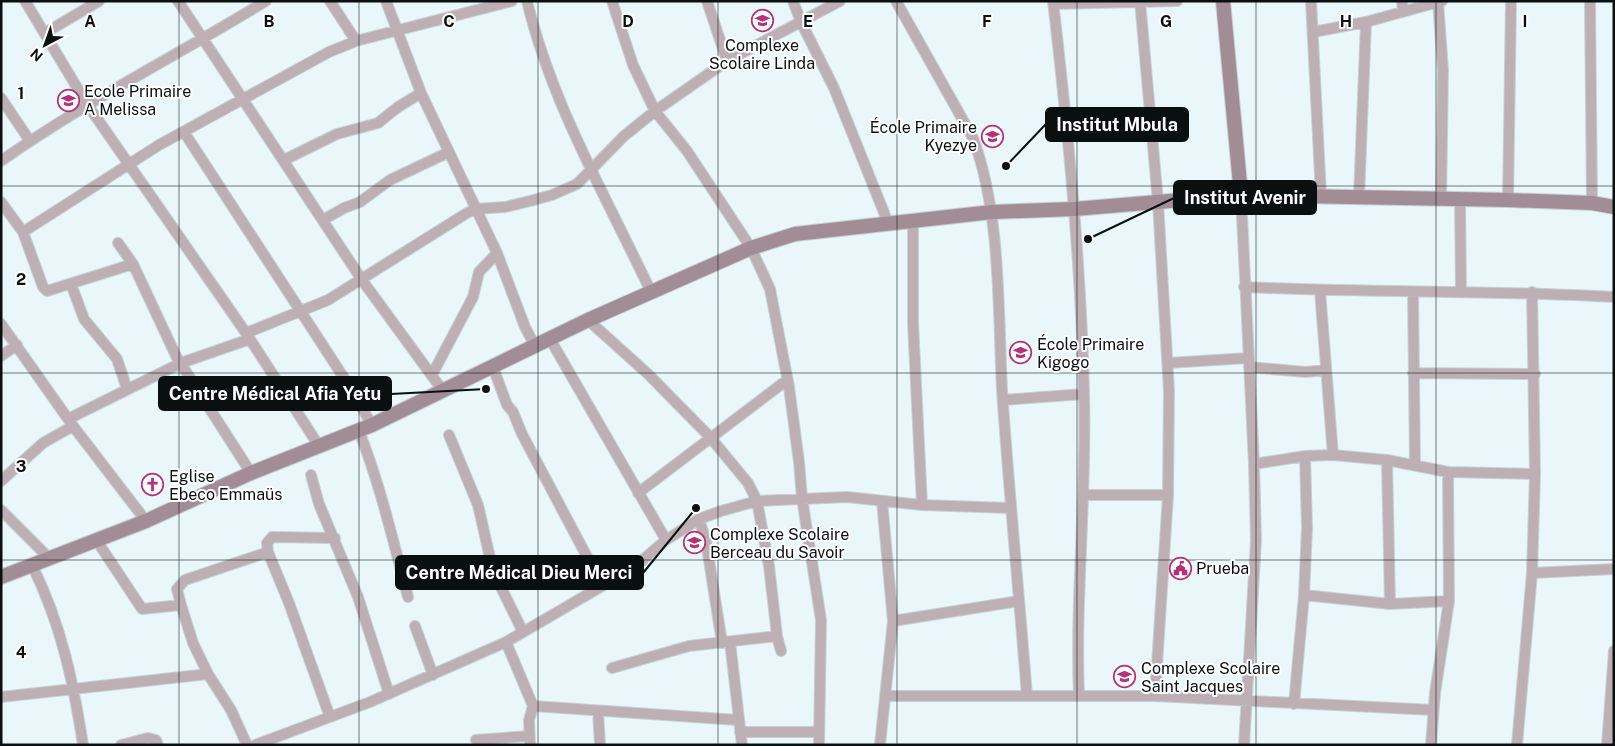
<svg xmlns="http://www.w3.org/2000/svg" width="1615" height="746" font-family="'Public Sans',sans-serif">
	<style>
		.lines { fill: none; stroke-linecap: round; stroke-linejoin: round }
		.street-casing { stroke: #c5d2d5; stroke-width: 12 }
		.secondary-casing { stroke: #c5d2d5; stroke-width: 16 }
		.street { stroke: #bdafb4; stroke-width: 10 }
		.secondary { stroke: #a28d96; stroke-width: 14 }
		.grid { fill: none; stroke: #0a0f10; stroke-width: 1; stroke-opacity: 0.55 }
		.labels { text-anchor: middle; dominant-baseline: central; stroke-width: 4; stroke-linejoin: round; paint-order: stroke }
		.poi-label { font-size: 16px; fill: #0a0f10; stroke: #fff; text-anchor: start }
		.grid-label { font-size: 16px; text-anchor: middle; font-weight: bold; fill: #0a0f10; stroke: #fff; stroke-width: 4; stroke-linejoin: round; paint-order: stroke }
		.leader { fill: none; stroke: #0a0f10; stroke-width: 2 }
		.callout-dot { fill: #0a0f10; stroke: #fff; stroke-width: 2 }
		.callout { fill: #0a0f10; stroke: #0a0f10; stroke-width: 2 }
		.callout-label { font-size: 18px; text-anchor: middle; font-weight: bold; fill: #fff }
	</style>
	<rect width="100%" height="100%" fill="#e9f7fa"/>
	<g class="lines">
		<defs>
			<path id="street" d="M25 1 87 104 246 333 319 446
				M178 1 362 280 443 391
				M330 1 356 41
				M386 1 421 93 497 253 525 327 535 346
				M527 1C552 105 606 196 651 292
				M612 1 633 65 655 111 687 151 751 248 770 289 789 387 799 462 802 498 821 620 819 745
				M707 1 727 61
				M793 1 801 22 834 88 889 225
				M896 1 973 138C1001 213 998 310 1002 390 1009 492 1019 594 1027 696
				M1053 1C1068 131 1081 263 1084 394 1087 495 1075 595 1079 696
				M1140 1 1158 202 1169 391 1168 495 1155 696
				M1311 1 1321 195
				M1402 1 1403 12
				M1590 1 1592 203
				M1438 2 1443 70 1441 200
				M1054 4 1177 1
				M1313 32 1366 22 1442 1
				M45 33 99 1
				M1 98 30 141
				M184 132 346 381 372 425
				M284 160 337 134 378 123 398 107 421 93
				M1 161C86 101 178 55 266 1
				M1241 195 1254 464 1256 540 1244 745
				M1359 197 1366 22
				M1460 200 1461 292
				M1508 200 1511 1
				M1 202 23 232 159 145 329 52 356 41 512 1
				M323 220 344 208 360 202 390 180 449 152
				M913 222V323L922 505
				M23 232 43 287 47 291 133 264
				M118 243 133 264 176 356 251 473
				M71 284 84 319 117 359 127 389
				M1244 287C1368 293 1491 290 1614 297
				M1320 291 1333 455
				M1413 293 1415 464
				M588 320 648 374 710 437 748 483 757 501 769 566 777 636 781 651
				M1 324 73 426 146 521
				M246 333 328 300 467 213 476 209 505 207 530 201 552 195 577 184 624 136 655 111 727 61 840 1
				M550 339 666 540
				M1 356 17 345
				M1168 363 1248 358
				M493 367 507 405 513 412 522 434 602 585
				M1249 367 1305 372 1326 370
				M433 373 473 297 479 272 497 253
				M1413 373 1535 374
				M1003 400 1084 394
				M68 419 181 363 250 339
				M359 431C380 484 393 541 408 597
				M449 435 478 505 493 571 523 632
				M1387 460 1390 604
				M1254 464 1305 456 1333 455 1387 460 1448 472 1535 474
				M311 475 319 504 358 597 389 694
				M1 481 43 443 73 426
				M638 493 787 380
				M1084 495H1168
				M1 510 49 558
				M699 519 706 541 722 643
				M97 541 142 609 181 605 193 643 208 674
				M268 552 289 603 330 717
				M32 565C61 624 73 680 83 745
				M1532 573 1614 569
				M1304 595 1390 604 1449 601
				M181 605 177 589 185 580 268 552 267 543 272 537 335 538
				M893 621 1019 601
				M415 626 433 675
				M506 642 533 706 529 720 530 745
				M730 642 742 745
				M612 668 689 646 777 636
				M885 696H1155L1433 710
				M1 697 208 674 231 710 247 745
				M1294 704 1304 595 1307 528 1305 456
				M533 706 738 720
				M598 711 600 745
				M740 732H819
				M476 740 529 736
				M121 745 148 738 156 740 158 745
				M255 745 370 702 506 642 633 568 666 540 699 519 721 511 757 501 847 497 922 505 1010 508
				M880 745 893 621 882 501
				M1431 745 1435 693 1449 601 1448 472
				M1517 745 1532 573 1535 474 1532 292
				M1607 745 1614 651"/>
			<path id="secondary" d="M1223 1 1241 195
				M1 577 146 521 251 473 372 425 588 320 751 248 795 234 992 212 1074 209 1241 195 1508 200 1592 203 1614 207"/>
		</defs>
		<use href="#street" class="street-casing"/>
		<use href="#secondary" class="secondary-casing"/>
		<use href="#street" class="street"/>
		<use href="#secondary" class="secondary"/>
	</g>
	<path class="grid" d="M179 1V745M359 1V745M538 1V745M718 1V745M897 1V745M1077 1V745M1256 1V745M1436 1V745M1 186H1614M1 373H1614M1 560H1614"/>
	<defs>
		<symbol id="school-ring" viewBox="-11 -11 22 22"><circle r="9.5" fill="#fff" stroke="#b5327a" stroke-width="1.5"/><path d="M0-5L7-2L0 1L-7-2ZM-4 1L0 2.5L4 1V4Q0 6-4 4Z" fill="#b5327a"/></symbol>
		<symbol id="church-ring" viewBox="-11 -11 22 22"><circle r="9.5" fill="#fff" stroke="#b5327a" stroke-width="1.5"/><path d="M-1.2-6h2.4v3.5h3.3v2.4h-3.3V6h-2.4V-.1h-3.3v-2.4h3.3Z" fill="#b5327a"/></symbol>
		<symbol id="civic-ring" viewBox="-11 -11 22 22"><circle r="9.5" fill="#fff" stroke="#b5327a" stroke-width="1.5"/><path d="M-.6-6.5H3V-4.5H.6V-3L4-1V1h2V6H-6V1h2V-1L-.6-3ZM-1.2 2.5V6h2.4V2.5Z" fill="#b5327a"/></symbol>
	</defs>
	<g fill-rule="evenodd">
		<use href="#school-ring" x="750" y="8" width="25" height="25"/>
		<use href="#school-ring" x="56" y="88" width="25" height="25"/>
		<use href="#school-ring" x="980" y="124" width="25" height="25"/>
		<use href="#school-ring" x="1008" y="340" width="25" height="25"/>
		<use href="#church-ring" x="140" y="472" width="25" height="25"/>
		<use href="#school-ring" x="682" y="530" width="25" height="25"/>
		<use href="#civic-ring" x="1168" y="556" width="25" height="25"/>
		<use href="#school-ring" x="1112" y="664" width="25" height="25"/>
	</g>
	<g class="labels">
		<g class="poi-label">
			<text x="762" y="45" text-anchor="middle">Complexe<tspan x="762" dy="18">Scolaire Linda</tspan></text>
			<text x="84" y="91">Ecole Primaire<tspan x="84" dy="18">A Melissa</tspan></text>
			<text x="977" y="127" text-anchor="end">École Primaire<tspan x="977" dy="18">Kyezye</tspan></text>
			<text x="1037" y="344">École Primaire<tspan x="1037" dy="18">Kigogo</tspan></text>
			<text x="169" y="476">Eglise<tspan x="169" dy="18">Ebeco Emmaüs</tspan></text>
			<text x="710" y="534">Complexe Scolaire<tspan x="710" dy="18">Berceau du Savoir</tspan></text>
			<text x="1196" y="568">Prueba</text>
			<text x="1141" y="668">Complexe Scolaire<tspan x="1141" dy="18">Saint Jacques</tspan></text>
		</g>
	</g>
	<g class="grid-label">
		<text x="90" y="27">A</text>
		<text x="269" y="27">B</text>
		<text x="449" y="27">C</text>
		<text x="628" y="27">D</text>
		<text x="808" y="27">E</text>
		<text x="987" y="27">F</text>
		<text x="1166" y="27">G</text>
		<text x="1346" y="27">H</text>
		<text x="1525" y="27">I</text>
		<text x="21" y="99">1</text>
		<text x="21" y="285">2</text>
		<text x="21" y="472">3</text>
		<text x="21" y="658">4</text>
	</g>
	<path class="leader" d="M1006 166L1046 124M1088 239L1174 198M486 389L391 394M696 508L643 573"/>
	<g class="callout-dot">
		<circle cx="1006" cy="166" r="5"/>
		<circle cx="1088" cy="239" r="5"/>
		<circle cx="486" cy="389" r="5"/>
		<circle cx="696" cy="508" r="5"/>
	</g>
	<g class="callout">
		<rect x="1046" y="108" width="142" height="33" rx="5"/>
		<rect x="1174" y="181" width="142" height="33" rx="5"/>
		<rect x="159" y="377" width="232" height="33" rx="5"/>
		<rect x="396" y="556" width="247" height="33" rx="5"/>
	</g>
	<g class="callout-label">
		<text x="1117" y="131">Institut Mbula</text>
		<text x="1245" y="204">Institut Avenir</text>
		<text x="275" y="400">Centre Médical Afia Yetu</text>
		<text x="519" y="579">Centre Médical Dieu Merci</text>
	</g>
	<rect width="1615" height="746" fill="none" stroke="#0a0f10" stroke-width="5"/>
	<g transform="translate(45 45) rotate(221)" stroke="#ffffff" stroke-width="4" paint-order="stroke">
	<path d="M0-4L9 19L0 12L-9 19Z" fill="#0a0f10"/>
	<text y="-8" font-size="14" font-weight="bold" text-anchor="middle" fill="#0a0f10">N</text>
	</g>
</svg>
